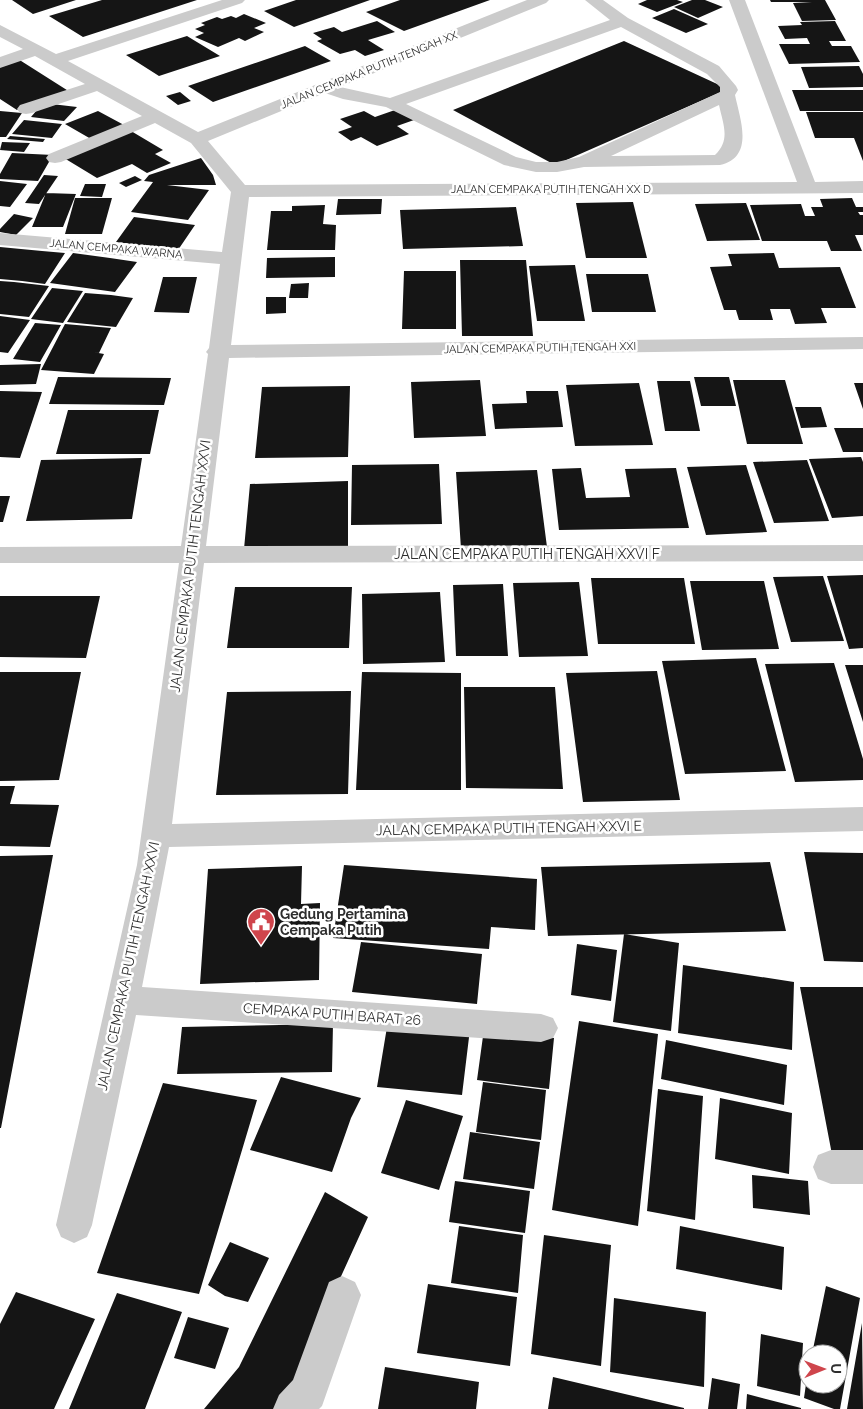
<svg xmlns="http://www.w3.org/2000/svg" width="863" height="1409" font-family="Raleway,sans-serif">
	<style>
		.building { fill: #151515 }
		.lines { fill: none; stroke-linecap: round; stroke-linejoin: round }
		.minor { fill: #cbcbcb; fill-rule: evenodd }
		.labels { text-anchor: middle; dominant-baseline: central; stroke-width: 5; stroke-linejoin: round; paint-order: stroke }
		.far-street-label { font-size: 11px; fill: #2e2e2e; stroke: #fff }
		.street-label { font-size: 14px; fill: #2e2e2e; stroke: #fff }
		.poi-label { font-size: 14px; font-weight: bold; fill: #2e2e2e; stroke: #fff; text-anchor: start }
	</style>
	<rect width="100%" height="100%" fill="#fff"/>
	<path class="building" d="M12 0H76L33 14Z
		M102 0H197L83 37 49 16Z
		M296 0H370L294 27 264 11Z
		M400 0H490L404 31 366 12Z
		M647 0H677L683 2 657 12 638 4Z
		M692 0H705L723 7 698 18 674 7Z
		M770 0H825L836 20 802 21 793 3 812 2H771Z
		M674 9 708 24 686 33 652 18Z
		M244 14 266 23 254 28 264 32 245 41 239 38 218 47 195 37 204 33 195 29 205 25 201 23 217 17 222 19 231 16 236 18Z
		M377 21 395 32 368 40 384 50 365 56 355 50 340 54 317 41 322 39 313 33 334 27 342 32Z
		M835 21 846 41H829L832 46H851L860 62 789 64 779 44H810L807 38 785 39 778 26 802 25 800 22Z
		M187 36 220 56 159 76 126 55Z
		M624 41 728 89 555 165 453 110Z
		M305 46 331 61 213 102 188 86Z
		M18 59 70 92 17 110 0 99V65Z
		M859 66 863 74V87L809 88 801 67Z
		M792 90H863V111H800Z
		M180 92 191 101 178 105 166 96Z
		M43 103 77 107 64 121 31 117Z
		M395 110 414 120 397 126 409 134 377 146 361 137 351 141 338 132 352 127 340 119 364 111 375 117Z
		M0 111 22 113 6 137H0Z
		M98 111 124 125 91 139 65 124Z
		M806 112H863V161L854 138H815Z
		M24 120 62 124 52 138 12 134Z
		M131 131 163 150 155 154 171 163 147 173 132 164 97 178 64 158Z
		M10 136 45 139 43 142 7 139Z
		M2 142 30 143 24 152 0 150Z
		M12 153 53 155 38 181 0 179V174Z
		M201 158 213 175 216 185H167L209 190 188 220 131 212 153 182 144 181 149 175Z
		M44 175 58 176 39 204 25 203Z
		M135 176 142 180 126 187 119 183Z
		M0 181 27 184 10 207 0 206Z
		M85 184H106L102 197 80 196Z
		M46 193 76 194 63 227H32Z
		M75 198H112L102 234H65Z
		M852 198 856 207H863V212H858L860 215H863V235H855L862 251H831L827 241H762L750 205 801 204 805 216H815L811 207H823L820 199Z
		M338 199H382L381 214 336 215Z
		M633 202 647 258H586L576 203Z
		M746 203 760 240 707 241 695 204Z
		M325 205 323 224 336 225 335 250H267L271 211H292V206Z
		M516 207 523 246 403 249 400 210Z
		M14 214 33 218 16 235 0 232V229Z
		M134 217 195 225 178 250 116 242Z
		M0 247 42 251 65 253 45 284 22 281 0 279Z
		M73 253 110 258 137 262 115 292 50 283Z
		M774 253 779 268 840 267 856 308H821L827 323 795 324 790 309H770L773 320H739L736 310H724L710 267 732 266 728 254Z
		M335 257V277L266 278 267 258Z
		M460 260H526L533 336H462Z
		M575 265 585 321H537L529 266Z
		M404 271H456V329H402Z
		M586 274H648L656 312H592Z
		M163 277H197L189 313 154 312Z
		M0 281 14 282 49 286 29 317 0 314Z
		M309 283 308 298H289L291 284Z
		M52 288 83 291 63 323 31 319Z
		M85 293 111 295 133 298 116 327 67 322Z
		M266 297H286V313L266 314Z
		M0 316 30 320 8 353 0 352Z
		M35 323 61 325 40 362 13 359Z
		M65 324 111 328 99 353 93 352 104 354 94 374 41 370Z
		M41 364 36 384 0 385V365Z
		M58 377 171 378 164 405 49 404Z
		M694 377H729L736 406H701Z
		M480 380 486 436 414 438 411 382Z
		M733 380H785L803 444H747Z
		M657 381H690L700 431H665Z
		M639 383 653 445 575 446 566 385Z
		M854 383H863V409Z
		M350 386 348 457 255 458 262 387Z
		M0 391 42 392 20 458 0 457Z
		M526 391H558L563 427 495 429 492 404 527 403Z
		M795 407H821L827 427 801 428Z
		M68 410H159L150 454H56Z
		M834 428H863V452H843Z
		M861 457 863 462V516L832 518 809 459Z
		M142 458 132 519 26 521 41 460Z
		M807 460 829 521 774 523 753 462Z
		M439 464 442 524 351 525 352 465Z
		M746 465 767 532 706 535 687 467Z
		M581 468 586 498 630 497 625 469 676 468 689 528 559 530 552 469Z
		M537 470 547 547 461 549 456 472Z
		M348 481V546L244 549 250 484Z
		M0 496H10L3 522H0Z
		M863 575V648L849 649 827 576Z
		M823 576 844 641 791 642 773 577Z
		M591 578H684L695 644H598Z
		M690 581H764L779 649 702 650Z
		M579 582 588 656 519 657 513 583Z
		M503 584 508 656H456L453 585Z
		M235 587H352L349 648H227Z
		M440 592 445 662 363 664 362 594Z
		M0 596H100L86 658 0 657Z
		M756 658 786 771 685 774 662 661Z
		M834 663 863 759V780L795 782 765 664Z
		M845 665H863V722Z
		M657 671 680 800 583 802 566 673Z
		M0 672H81L59 780 0 781Z
		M362 672 461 673V790H356Z
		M464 687H555L563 789 466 788Z
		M351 691 348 794 216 795 227 692Z
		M0 786H15L10 804 59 805 50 847 0 846Z
		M804 852 863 853V962L824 961Z
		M53 855 1 1128H0V856Z
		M770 862 786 931 548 936 541 867Z
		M344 865 537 879 535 930 491 927 489 949 333 938Z
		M302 866 301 904 320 903 319 980 200 984 208 869Z
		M624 934 679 943 671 1031 613 1022Z
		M361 942 482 954 477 1004 352 992Z
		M577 944 617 950 611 1001 571 995Z
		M683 965 794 982 792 1050 678 1033Z
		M800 987H863V1165H834Z
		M388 1021 470 1029 462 1095 377 1087Z
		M579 1021 658 1034 638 1226 552 1210Z
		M333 1024 332 1072 177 1074 182 1027Z
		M484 1029 554 1038 549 1089 477 1080Z
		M666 1040 787 1065 784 1105 661 1079Z
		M281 1077 361 1098 351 1118 332 1172 250 1150Z
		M483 1082 546 1090 541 1140 476 1132Z
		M163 1083 257 1100 199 1294 97 1273Z
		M658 1089 703 1096 695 1220 647 1211Z
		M720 1098 792 1113 789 1174 715 1159Z
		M406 1100 463 1116 439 1190 381 1173Z
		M470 1132 540 1142 534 1189 463 1179Z
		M752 1175 808 1181 810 1215 753 1208Z
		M455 1181 530 1191 525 1233 449 1222Z
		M325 1192 368 1217 288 1393 276 1409H204L239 1367Z
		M459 1226 523 1235 518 1293 451 1283Z
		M680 1226 784 1247 782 1290 676 1269Z
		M544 1235 611 1245 601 1366 531 1354Z
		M230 1242 269 1258 248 1302 225 1296 208 1285Z
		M428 1284 517 1297 510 1366 417 1353Z
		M826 1286 860 1298 840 1409H834L804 1398 806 1384H838V1354H812Z
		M16 1292 95 1319 54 1409H0V1324Z
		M117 1293 182 1312 145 1409H69Z
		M614 1298 706 1312 704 1387 610 1372Z
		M188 1317 229 1328 215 1369 174 1358Z
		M862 1323 863 1409H847Z
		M761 1334 803 1343 800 1396 757 1386Z
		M385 1367 479 1382 476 1409H378Z
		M553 1377 684 1408V1409H548Z
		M712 1378 740 1384 737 1409H708Z
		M747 1394 801 1408V1409H746Z"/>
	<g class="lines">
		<path class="minor" d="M222 0H245L242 3 68 61 198 132 527 0H549L546 3 340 87 390 98 610 20 585 0H603L628 18 719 66 736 86 738 90 735 95C740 119 755 157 720 165L584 167 557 172H536L504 165 386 107 343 99 325 93 208 141 245 185 797 182 729 0H745L815 182 863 181V193L249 197 231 345 863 337V349L229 358 206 546 863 545V561L204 563 172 824 863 807V831L169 847 142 987 541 1014 553 1018 558 1028 553 1038 541 1042 136 1015 92 1225 87 1237 74 1243 61 1237 56 1225 137 865 179 563H0V547L181 546 208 354 206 352 209 348 220 264 0 245V233L222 252 231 192 191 143 155 123 61 162 55 163 49 162 46 158 49 154 142 116 97 91 32 113 26 114 20 113 17 109 20 105 85 84 35 56 0 68V57L23 49 0 37V25L56 54ZM621 27 707 74 720 87V92L579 157 557 162H536L516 157 406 104ZM719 105C723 124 731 140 715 155L611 156Z
			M831 1150H863V1184H831L818 1179 813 1167 818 1155Z
			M342 1276 355 1282 361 1295 322 1406 319 1409H273L279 1395 293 1380 329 1282Z"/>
	</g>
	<defs>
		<symbol id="civic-pin" viewBox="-11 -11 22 30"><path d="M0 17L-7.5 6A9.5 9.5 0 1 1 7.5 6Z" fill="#cf454c" stroke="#fff"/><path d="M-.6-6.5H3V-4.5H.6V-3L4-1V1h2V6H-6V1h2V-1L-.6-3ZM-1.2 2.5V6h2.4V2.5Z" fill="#fff"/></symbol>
	</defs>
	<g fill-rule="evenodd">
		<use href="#civic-pin" x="245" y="906" width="32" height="43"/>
	</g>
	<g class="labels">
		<g class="far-street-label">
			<text transform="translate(369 70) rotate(-22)">JALAN CEMPAKA PUTIH TENGAH XX</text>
			<text x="551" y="189">JALAN CEMPAKA PUTIH TENGAH XX D</text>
			<text transform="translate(116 249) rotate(5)">JALAN CEMPAKA WARNA</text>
			<text transform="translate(540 348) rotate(-1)">JALAN CEMPAKA PUTIH TENGAH XXI</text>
		</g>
		<g class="street-label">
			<text x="527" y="554">JALAN CEMPAKA PUTIH TENGAH XXVI F</text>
			<text transform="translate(190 566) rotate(-83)">JALAN CEMPAKA PUTIH TENGAH XXVI</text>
			<text transform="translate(509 828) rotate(-1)">JALAN CEMPAKA PUTIH TENGAH XXVI E</text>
			<text transform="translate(128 966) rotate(-78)">JALAN CEMPAKA PUTIH TENGAH XXVI</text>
			<text transform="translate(332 1014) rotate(4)">CEMPAKA PUTIH BARAT 26</text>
		</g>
		<g class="poi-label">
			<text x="280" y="914">Gedung Pertamina<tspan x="280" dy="16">Cempaka Putih</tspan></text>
		</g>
	</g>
	<g transform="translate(823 1369) rotate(89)"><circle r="24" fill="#ffffff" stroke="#ababab"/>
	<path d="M0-4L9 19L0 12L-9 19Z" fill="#cf454c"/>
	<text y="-8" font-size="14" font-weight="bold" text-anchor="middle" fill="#2e2e2e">U</text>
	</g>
</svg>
